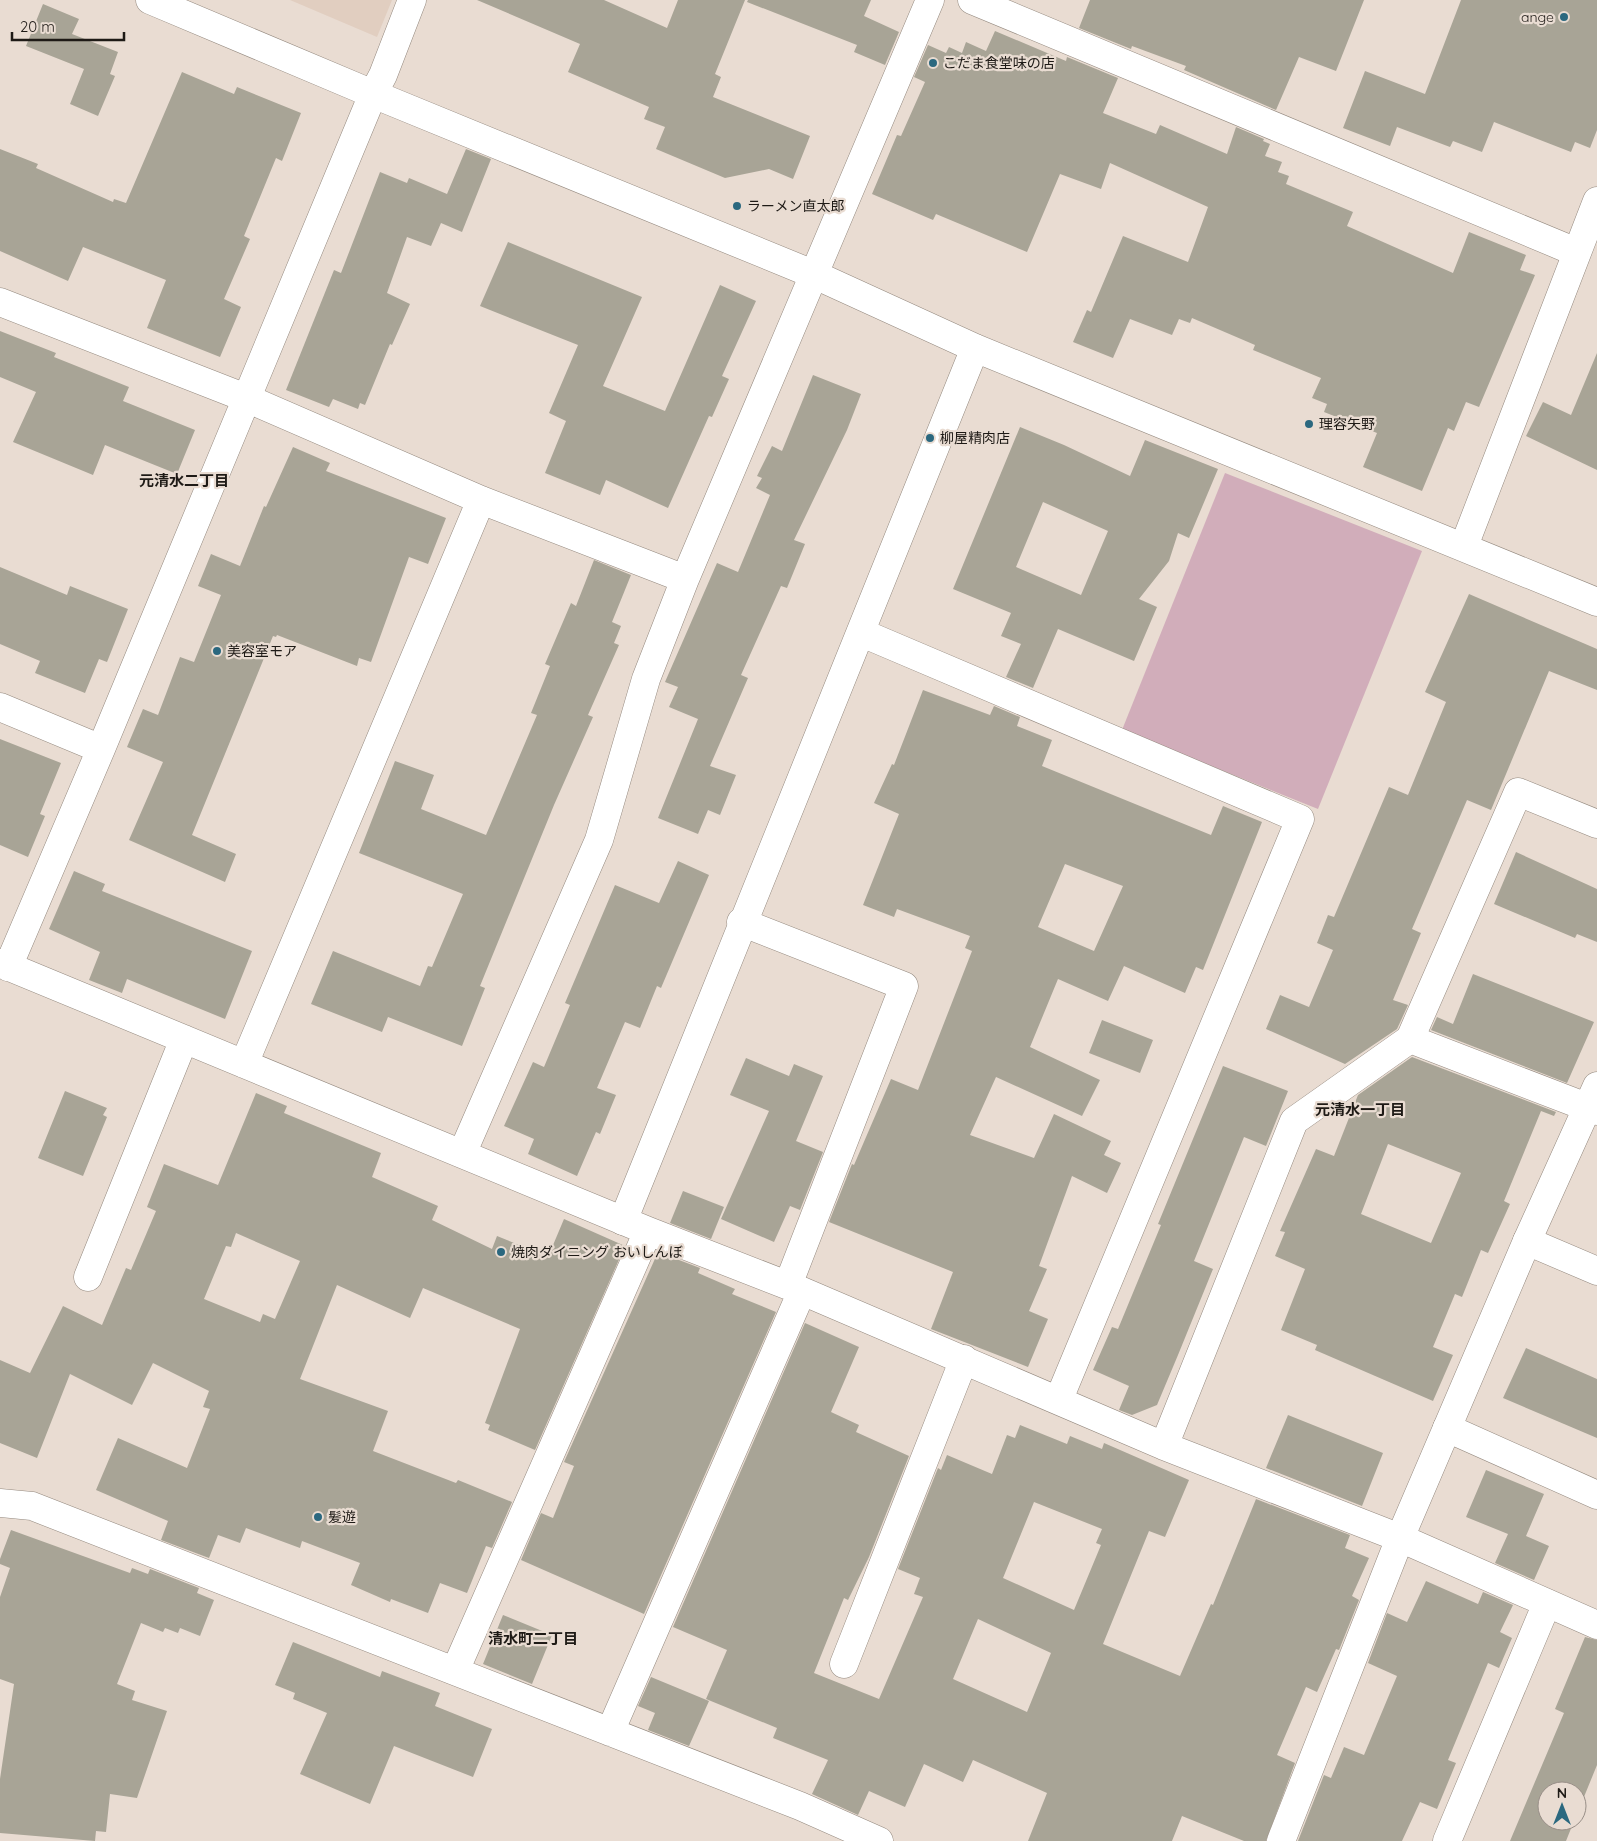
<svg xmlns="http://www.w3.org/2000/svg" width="1597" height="1841" font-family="Quicksand,'Noto Sans JP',sans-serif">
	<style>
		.built { fill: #e1cec0 }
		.green { fill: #d1adba }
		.building { fill: #a8a496; fill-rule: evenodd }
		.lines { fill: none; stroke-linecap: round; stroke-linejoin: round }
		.minor-casing { stroke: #94897f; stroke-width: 29 }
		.tertiary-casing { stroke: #94897f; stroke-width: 29 }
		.minor { stroke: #fff; stroke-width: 28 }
		.tertiary { stroke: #fff; stroke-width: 28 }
		.poi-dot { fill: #2b687f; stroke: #e9dcd2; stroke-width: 2 }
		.labels { text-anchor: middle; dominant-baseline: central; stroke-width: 4.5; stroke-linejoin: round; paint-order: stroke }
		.poi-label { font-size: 14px; fill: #1e1a16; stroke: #e9dcd2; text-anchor: start }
		.neighbourhood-label { font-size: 15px; font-weight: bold; fill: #1e1a16; stroke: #e9dcd2 }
	</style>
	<rect width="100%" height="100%" fill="#e9dcd2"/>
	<path class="built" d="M290 0H392L377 37Z"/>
	<path class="green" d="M1225 473 1422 551 1318 809 1122 730Z"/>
	<path class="building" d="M477 0H604L667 28 678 0H745L715 74 721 77 713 97 810 136 793 179 769 169 725 178 656 149 665 127 644 119 649 107 568 72 580 44Z
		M748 0H871L864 16 899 32 885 65 854 52 857 45 747 2Z
		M1090 0H1364L1336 71 1299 57 1276 110 1184 70 1186 66 1132 46 1131 49 1079 28Z
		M1461 0H1597V130L1590 148 1575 142 1571 152 1494 122 1482 152 1453 141 1450 147 1397 127 1390 146 1343 128 1365 71 1425 94Z
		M43 4 79 19 72 34 118 52 110 74 115 76 98 116 70 104 84 69 26 46Z
		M995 31 1066 61 1067 57 1118 78 1103 113 1156 134 1160 125 1227 154 1236 127 1264 139 1263 141 1270 144 1265 156 1282 162 1278 172 1289 176 1286 184 1353 212 1347 226 1453 273 1469 232 1526 255 1520 270 1535 275 1479 407 1466 402 1454 431 1448 428 1422 491 1363 467 1377 433 1324 412 1327 404 1312 398 1321 378 1253 350 1255 345 1192 318 1190 323 1179 319 1172 335 1130 319 1113 358 1073 342 1087 310 1091 312 1123 236 1188 262 1208 207 1110 163 1101 189 1060 174 1027 252 936 214 933 220 872 194 897 135 901 136 925 82 914 77 928 45 946 53 949 47 962 53 966 42 986 51Z
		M182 72 234 94 237 87 301 113 282 161 276 158 244 236 250 239 224 299 241 307 220 357 147 328 166 280 83 247 68 281 0 251V149L38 164 36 168 113 202 114 199 126 203Z
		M466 149 491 159 462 232 441 223 431 246 407 237 387 293 410 304 392 345 390 344 365 405 360 403 358 409 333 399 329 407 286 390 334 270 341 273 380 172 407 183 409 178 447 194Z
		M508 242 642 297 603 386 665 411 720 285 756 301 722 376 729 379 712 417 709 416 668 508 606 480 600 495 545 473 566 421 549 413 578 345 480 306Z
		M0 331 56 353 54 357 129 387 123 401 195 430 177 474 105 445 93 475 13 442 36 392 0 377Z
		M1597 353V470L1526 436 1543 402 1571 415Z
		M813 375 861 394 847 430 794 540 805 544 787 588 781 586 741 675 748 678 710 766 736 775 720 815 708 810 698 834 658 818 698 719 669 707 678 687 665 682 717 563 738 572 770 495 756 488 762 478 757 476 772 446 782 451Z
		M1020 427 1064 445 1130 476 1145 440 1218 469 1189 538 1178 533 1169 561 1139 599 1157 607 1134 661 1058 629 1033 688 1006 677 1021 644 1001 636 1011 613 953 589ZM1043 502 1108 531 1081 595 1016 567Z
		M293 447 330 463 326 471 446 518 428 564 409 557 371 662 359 658 357 666 277 635 276 637 273 636 192 835 236 854 225 882 129 840 163 762 127 747 143 709 158 715 180 657 194 662 221 595 198 586 211 554 240 566 264 506 266 507Z
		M594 560 631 575 612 622 621 626 614 643 619 645 588 715 593 717 554 805 480 986 485 988 462 1046 388 1017 382 1032 311 1004 333 951 420 986 428 966 432 967 463 894 359 853 395 761 434 775 421 809 486 835 537 715 531 713 550 666 545 664 571 603 576 606Z
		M0 567 67 595 70 586 128 609 107 662 99 659 85 693 35 673 40 661 0 644Z
		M1469 594 1597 649V690L1549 671 1491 810 1467 800 1412 929 1421 933 1393 1000 1408 1005 1397 1029 1345 1064 1266 1029 1280 995 1309 1007 1333 950 1317 943 1328 915 1334 917 1389 787 1408 795 1446 702 1425 692Z
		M923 690 990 715 994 706 1020 717 1017 726 1052 740 1042 766 1211 835 1223 806 1262 822 1203 970 1196 967 1185 993 1124 966 1108 1001 1058 979 1030 1047 1100 1080 1082 1116 996 1077 970 1135 1034 1158 1054 1114 1111 1141 1104 1155 1121 1163 1107 1193 1072 1176 1039 1266 1047 1269 1029 1311 1048 1319 1028 1367 931 1329 953 1272 829 1222 852 1164 854 1165 891 1079 918 1090 972 951 965 948 970 936 897 909 894 917 863 905 899 814 874 803 892 764 894 765ZM1065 864 1123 886 1094 951 1038 927Z
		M0 739 61 763 40 814 45 816 28 857 0 845Z
		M1516 852 1597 889V942L1577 934 1575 938 1494 904Z
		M678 861 709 875 661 988 657 986 640 1028 625 1022 597 1088 616 1095 600 1134 596 1132 577 1176 528 1154 534 1139 504 1126 533 1062 544 1067 570 1005 565 1003 615 885 659 903Z
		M74 871 105 884 102 891 252 951 225 1019 127 979 122 993 89 980 100 952 49 929Z
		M1473 974 1594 1022 1567 1083 1431 1030 1437 1017 1453 1024Z
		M1102 1020 1153 1040 1140 1073 1089 1053Z
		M1412 1057 1556 1112 1554 1116 1541 1111 1504 1201 1510 1204 1488 1253 1481 1250 1462 1297 1455 1294 1433 1347 1453 1355 1433 1401 1315 1350 1317 1345 1281 1330 1305 1269 1275 1256 1285 1232 1280 1231 1316 1149 1334 1156 1358 1095ZM1388 1144 1461 1173 1431 1243 1361 1214Z
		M746 1058 789 1076 794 1064 823 1076 796 1141 823 1152 800 1210 790 1206 774 1242 721 1219 769 1111 730 1095Z
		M1223 1066 1288 1091 1266 1146 1244 1137 1194 1261 1213 1269 1178 1355 1157 1405 1132 1415 1119 1410 1129 1386 1093 1370 1112 1327 1118 1329 1161 1225 1158 1224Z
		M65 1091 107 1108 103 1115 107 1117 83 1176 38 1158Z
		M256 1093 287 1106 284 1113 381 1153 372 1177 438 1206 432 1220 492 1249 497 1236 548 1257 564 1219 625 1246 535 1450 488 1430 490 1425 485 1423 520 1329 423 1288 410 1318 337 1285 300 1379 388 1411 373 1451 456 1483 458 1480 512 1502 492 1548 486 1546 467 1593 440 1583 428 1613 391 1599 390 1602 351 1585 360 1563 302 1541 300 1548 246 1528 240 1543 218 1535 209 1558 161 1540 168 1521 96 1490 118 1438 187 1468 210 1409 203 1407 209 1391 153 1363 132 1405 70 1374 37 1458 0 1443V1360L30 1373 63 1306 102 1325 126 1268 131 1270 156 1211 147 1207 164 1164 218 1185ZM236 1233 300 1261 275 1319 263 1314 260 1322 204 1299 226 1246 231 1247Z
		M683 1191 724 1207 711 1239 670 1223Z
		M658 1252 700 1268 698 1273 735 1289 732 1294 776 1312 644 1614 521 1560 541 1513 553 1518 574 1466 564 1462Z
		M805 1323 859 1347 831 1412 859 1425 856 1432 909 1456 869 1557 848 1600 844 1598 814 1673 879 1699 923 1597 914 1594 920 1578 898 1569 938 1468 941 1470 947 1455 992 1474 1007 1435 1015 1438 1020 1425 1067 1444 1070 1436 1102 1449 1104 1443 1189 1480 1165 1537 1149 1531 1103 1644 1180 1676 1211 1604 1213 1605 1256 1499 1350 1535 1345 1548 1369 1558 1352 1596 1359 1600 1339 1650 1336 1649 1317 1692 1306 1687 1277 1755 1295 1763 1266 1841H1244L1182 1816 1172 1841H1028L1047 1793 973 1760 963 1782 924 1764 905 1807 869 1791 858 1815 812 1794 828 1760 773 1738 777 1728 706 1699 727 1650 673 1627ZM1034 1502 1102 1529 1096 1543 1101 1545 1074 1610 1003 1578ZM978 1619 1051 1653 1027 1712 953 1679Z
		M1526 1348 1597 1379V1438L1503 1398Z
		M1288 1415 1383 1453 1362 1506 1266 1468Z
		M1486 1470 1544 1494 1526 1536 1549 1546 1534 1580 1495 1563 1508 1534 1466 1517Z
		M11 1530 130 1573 132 1568 148 1574 150 1569 199 1588 197 1593 214 1600 200 1636 180 1628 178 1633 165 1628 163 1632 141 1623 117 1684 135 1691 132 1700 167 1711 137 1798 110 1794 106 1832 96 1831 95 1841 0 1833V1779L14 1684 0 1679V1597L10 1568 0 1564V1559Z
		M1426 1581 1478 1604 1483 1592 1513 1605 1500 1632 1512 1638 1499 1668 1488 1663 1448 1760 1456 1763 1437 1809 1420 1802 1402 1841H1298L1324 1775 1331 1778 1344 1747 1364 1755 1397 1676 1368 1663 1387 1613 1407 1622Z
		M503 1615 552 1635 532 1684 483 1664Z
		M1585 1637 1597 1640V1765L1577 1814V1791H1547V1821H1574L1566 1841H1510L1564 1713 1555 1709Z
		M293 1642 380 1677 382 1671 440 1693 435 1706 492 1729 473 1777 394 1746 370 1804 300 1774 327 1713 293 1699 295 1693 275 1685Z
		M651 1677 709 1701 689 1746 648 1730 655 1713 638 1706Z"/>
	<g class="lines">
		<defs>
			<path id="minor" d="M972 0 1576 252
				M0 302 246 398 481 500 685 579
				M1464 546 1597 201
				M862 633 1300 819 1059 1399
				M0 707 101 749
				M741 922 904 986 788 1285
				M0 963 648 1231 802 1291 1164 1446 1400 1538 1597 1625
				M8 967 101 749 373 94 383 75 412 0
				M1410 1039 1597 1111
				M244 1064 481 500
				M462 1154 599 840 646 679 685 579 930 0
				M1527 1241 1597 1271
				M88 1277 184 1039
				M1447 1428 1597 1495
				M1164 1446 1294 1121 1410 1039 1518 792 1597 824
				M0 1503 32 1506 800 1806 879 1841
				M844 1664 964 1359
				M455 1671 648 1231
				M610 1732 802 1291
				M1281 1841 1400 1538
				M1447 1841 1547 1603"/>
			<path id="tertiary" d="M150 0 373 94 813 274 975 348 1597 602
				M623 1221C739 929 859 639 975 348
				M1400 1538 1527 1241 1597 1086"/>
		</defs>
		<use href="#minor" class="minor-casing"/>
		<use href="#tertiary" class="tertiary-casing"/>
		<use href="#minor" class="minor"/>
		<use href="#tertiary" class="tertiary"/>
	</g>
	<g class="poi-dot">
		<circle cx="1564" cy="17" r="5"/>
		<circle cx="933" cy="63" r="5"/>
		<circle cx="737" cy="206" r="5"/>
		<circle cx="1309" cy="424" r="5"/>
		<circle cx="930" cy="438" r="5"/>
		<circle cx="217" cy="651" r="5"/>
		<circle cx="501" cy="1252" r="5"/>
		<circle cx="318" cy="1517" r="5"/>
	</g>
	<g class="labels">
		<g class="poi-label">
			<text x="1554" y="17" text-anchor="end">ange</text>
			<text x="943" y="63">こだま食堂味の店</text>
			<text x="747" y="206">ラーメン直太郎</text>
			<text x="1319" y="424">理容矢野</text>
			<text x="940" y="438">柳屋精肉店</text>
			<text x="227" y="651">美容室モア</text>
			<text x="511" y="1252">焼肉ダイニング おいしんぼ</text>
			<text x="328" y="1517">髪遊</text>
		</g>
		<g class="neighbourhood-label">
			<text x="184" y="480">元清水二丁目</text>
			<text x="1360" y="1109">元清水一丁目</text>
			<text x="533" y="1638">清水町二丁目</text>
		</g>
	</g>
	<g transform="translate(1562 1806)"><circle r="24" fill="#e9dcd2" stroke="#988e87"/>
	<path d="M0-4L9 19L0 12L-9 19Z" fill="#2b687f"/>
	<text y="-8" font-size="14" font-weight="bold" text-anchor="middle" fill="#1e1a16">N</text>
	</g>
	<path d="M12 32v8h112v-8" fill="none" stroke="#1e1a16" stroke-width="2.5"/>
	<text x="20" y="32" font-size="15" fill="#1e1a16" stroke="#e9dcd2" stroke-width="4" paint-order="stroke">20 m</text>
</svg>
